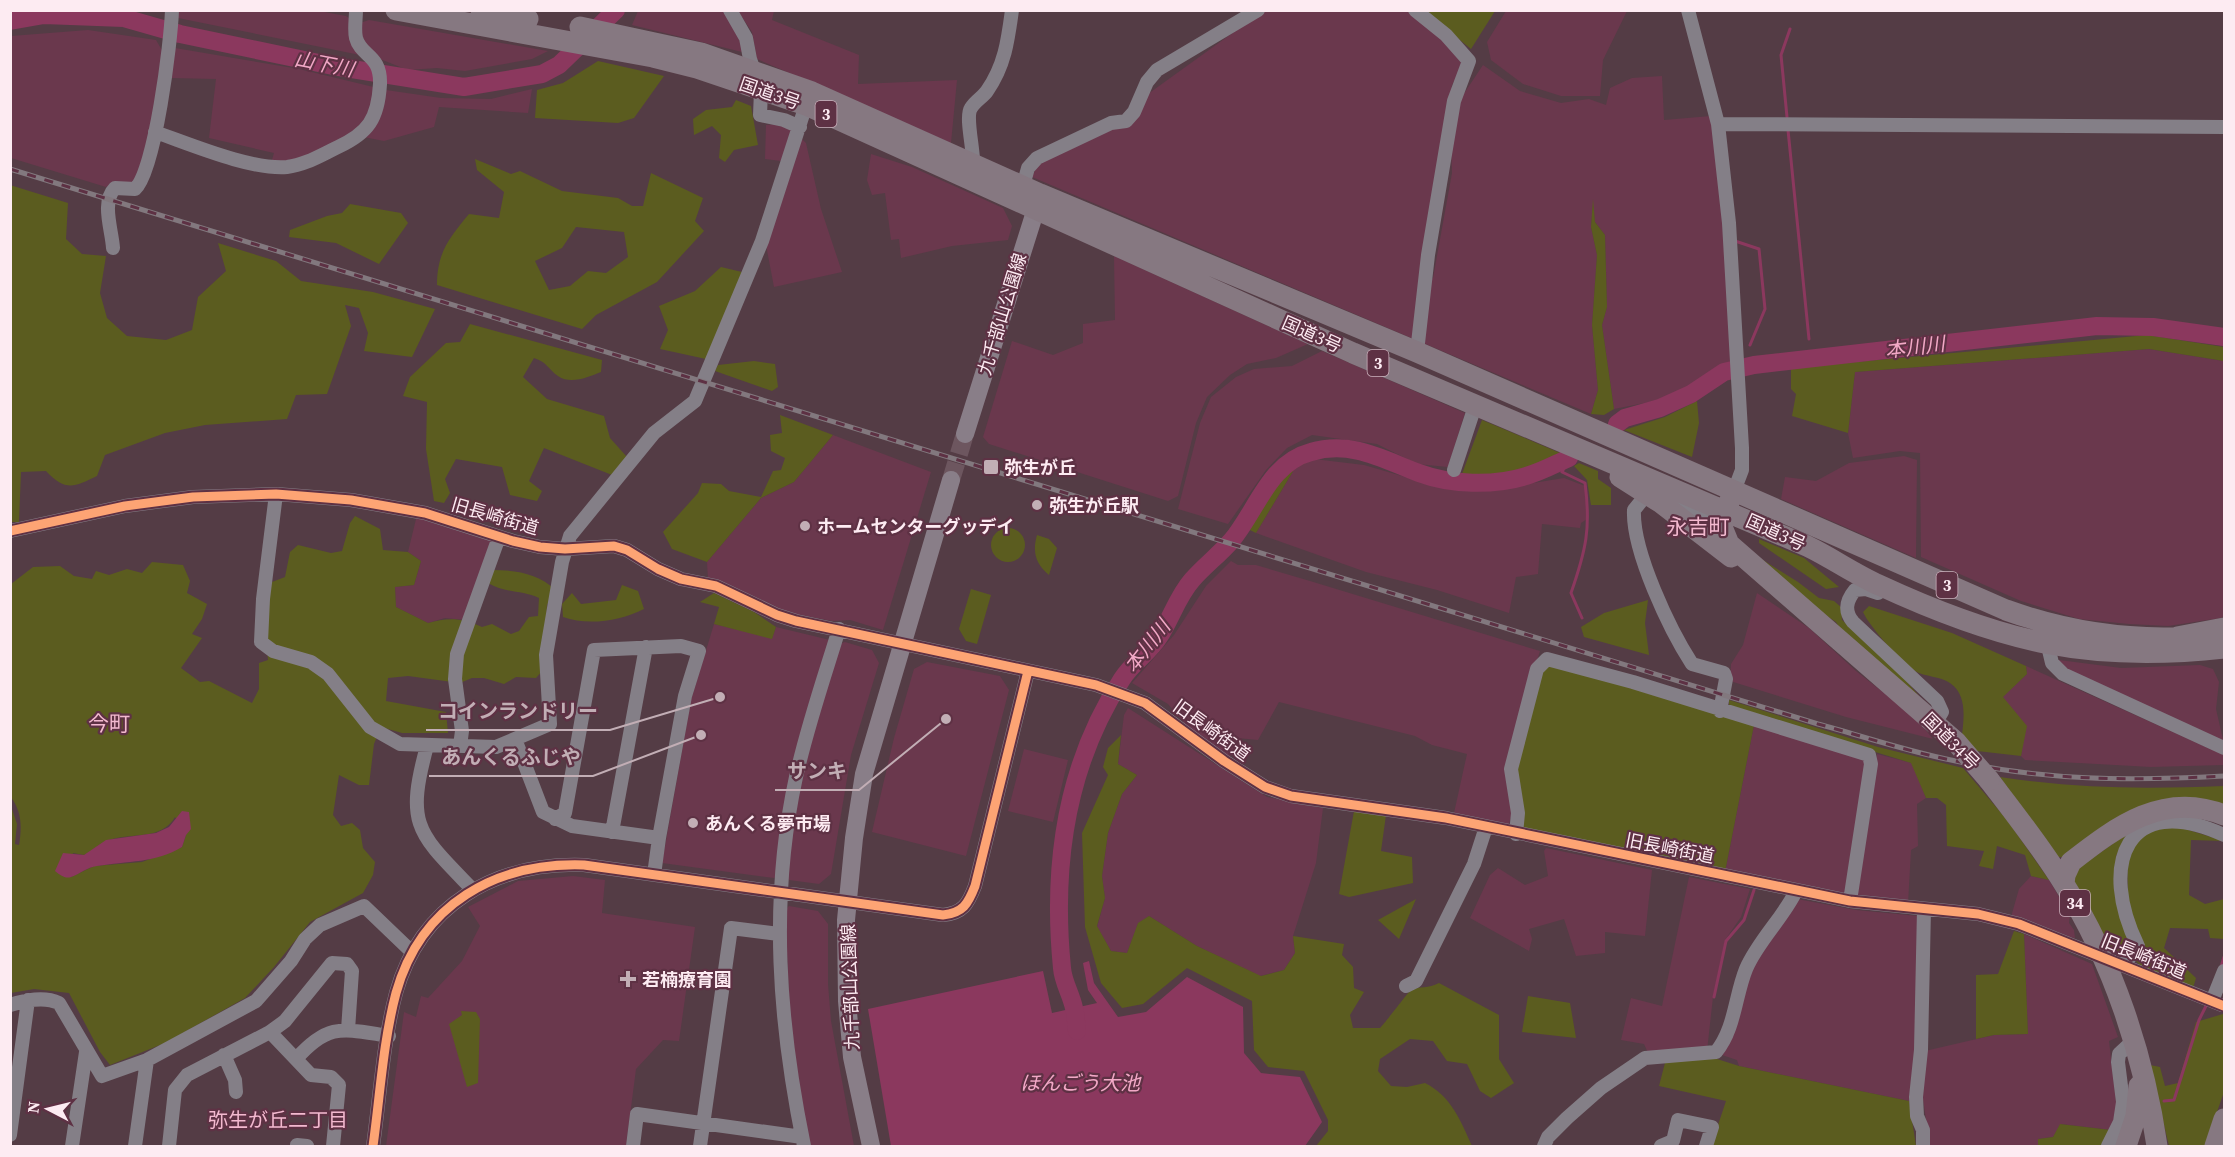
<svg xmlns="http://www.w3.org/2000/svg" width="2235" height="1157" font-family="'Source Serif 4','Noto Sans JP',serif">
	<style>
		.built { fill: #6a384d }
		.green { fill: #5b5c1f; fill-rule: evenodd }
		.water { fill: #8b385e }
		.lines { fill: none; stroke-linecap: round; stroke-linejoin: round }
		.stream { stroke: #8b385e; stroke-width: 3 }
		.river { stroke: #8b385e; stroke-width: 18 }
		.major-tunnel { stroke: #6d565f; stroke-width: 18; stroke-dasharray: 18 9; stroke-linecap: butt }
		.minor { stroke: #847f87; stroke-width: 14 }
		.major { stroke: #897e88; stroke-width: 18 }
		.highway { stroke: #867881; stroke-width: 21 }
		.rail-casing { stroke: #82787e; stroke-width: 5 }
		.rail { stroke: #5e3144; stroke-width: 3; stroke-dasharray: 9; stroke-linecap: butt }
		.highway-bridge { stroke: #867881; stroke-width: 21 }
		.cycleway-casing { stroke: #5e3144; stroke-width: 13 }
		.cycleway { stroke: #fda474; stroke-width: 9 }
		.poi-dot { fill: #c2aeb5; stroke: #5e3144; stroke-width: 2 }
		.labels { text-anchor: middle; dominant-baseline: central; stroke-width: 4.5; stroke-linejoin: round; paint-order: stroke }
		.shield { fill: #5e3144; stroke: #cdb3be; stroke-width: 1.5 }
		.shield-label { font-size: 16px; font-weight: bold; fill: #fdebf2 }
		.street-label { font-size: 18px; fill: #fdebf2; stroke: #5e3144 }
		.poi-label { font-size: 18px; font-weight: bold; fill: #fdebf2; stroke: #5e3144; text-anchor: start }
		.water-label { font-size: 20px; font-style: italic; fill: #f2a8c6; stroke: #5e3144 }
		.neighbourhood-label { font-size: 20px; fill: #f3b9cf; stroke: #5e3144 }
		.quarter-label { font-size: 21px; fill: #f3b9cf; stroke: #5e3144 }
		.leader { fill: none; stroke: #c2aeb5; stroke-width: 2 }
		.callout-dot { fill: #c2aeb5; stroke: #5e3144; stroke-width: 2 }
		.callout-label { font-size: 20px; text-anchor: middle; font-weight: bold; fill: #c2aeb5; stroke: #5e3144; stroke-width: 4.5; stroke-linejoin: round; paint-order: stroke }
	</style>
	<rect width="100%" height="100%" fill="#543c45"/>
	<path class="built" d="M178 10H314L346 16 353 21 365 56 178 18Z
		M638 11H725L740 39 742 52 632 25Z
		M738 11H774L772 20 859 55 858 84 957 80 951 143 757 59 752 32Z
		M1263 11H1408L1440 36 1465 62 1452 85 1425 252 1416 340 1032 177 1037 165 1112 126 1148 94Z
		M1506 11H1627L1603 60 1600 96H1561L1523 84 1491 60 1487 42Z
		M369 20 548 51 532 59 465 71 437 68 408 70 380 59 376 53 366 49 360 40V23Z
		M88 30 156 40 163 52 161 89 139 181 131 188 113 183 106 187 11 158V36Z
		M175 48 299 69 386 90 441 98 491 99 532 89 528 113 439 107 434 127 384 141 353 135 290 163 272 160 274 153 209 138 216 79 171 78Z
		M1483 65 1520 91 1561 103 1589 99 1606 105 1610 88 1632 78 1662 76 1664 120 1711 116 1722 196 1731 362 1665 399 1614 409 1602 325 1607 307 1605 235 1595 222 1593 205 1591 227 1597 255 1592 325 1598 390 1591 414 1423 343 1429 281 1433 278 1452 173 1451 146 1459 101Z
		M777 124 791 128 806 143 821 209 842 272 774 287 766 245 781 161 765 159 766 125Z
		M871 154 912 167 1003 208 1012 226 1008 240 952 246 901 258 899 239 891 240 885 193 872 195 867 180Z
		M1114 256 1308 344 1276 358 1247 364 1230 375 1207 397 1196 423 1178 496 1168 501 989 444 983 437 1012 341 1053 355 1083 343V324L1115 320Z
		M2149 349 2224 361V616L2221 618 2168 626 2129 624 2079 619 2021 601 1921 557 1920 453 1900 451 1853 458 1848 433 1855 372Z
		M1322 351 1465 413 1448 467 1417 464 1377 444 1312 435 1287 448 1266 470 1228 524 1178 509 1200 423 1211 397 1236 377 1254 369 1292 366Z
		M833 435 931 472 883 630 850 620 833 621 792 614 772 608 738 589 708 579 707 562 761 498 794 482Z
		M1904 456 1917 460 1916 558 1781 499 1785 477 1816 481 1849 463Z
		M1314 459 1364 465 1440 487 1457 489 1509 487 1564 478 1585 486 1587 519 1581 523 1580 528 1542 524 1538 574 1516 577 1509 613 1437 590 1366 572 1256 533 1295 468Z
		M417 515 495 541 466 620 445 618 428 623 396 607 395 587 414 585 421 561 408 552Z
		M1231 561 1238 565H1256L1310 581 1540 651 1513 740 1514 808 1508 827 1454 813 1467 754 1432 745 1415 736 1279 702 1258 740 1237 738 1230 757 1190 730 1168 704 1132 683 1174 635 1206 586Z
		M1757 593 1809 628 1856 671 1916 718 1933 739 1846 717 1730 681 1731 664 1743 645Z
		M714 624 772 638 776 627 830 640 778 875 774 878 662 863 691 700Z
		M845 642 872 650 879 663 851 755 831 874 819 884 789 880 786 876 801 777 839 644Z
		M2059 660 2121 668 2200 665 2213 669 2219 682 2216 709 2224 744 2059 667Z
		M927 662 1000 676 1009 690 966 856 872 832 894 738 914 669Z
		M2026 666 2224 755V765L2151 767 2025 760 2021 756 2023 736 2002 697 2027 674Z
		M1128 708 1267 797 1323 808 1316 863 1293 936 1295 953 1284 970 1260 976 1197 946 1149 916 1138 924 1127 953 1111 951 1097 927 1105 898 1102 876 1108 833 1122 794 1137 775 1118 764 1124 715Z
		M1754 725 1866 760 1845 895 1725 872Z
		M1024 749 1068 760 1053 822 1008 811Z
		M1877 754 1912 763 1926 798 1917 804 1918 846 1911 850 1908 904 1855 896Z
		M1546 848 1652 870 1645 936 1605 932V953L1576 956 1564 919 1529 929 1532 939 1529 951 1470 918 1490 875 1498 868 1525 885 1548 876 1544 851Z
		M573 876 605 880 602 913 695 927 679 1041 663 1040 636 1069 626 1146H386L404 1012 416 1017 421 996 428 998 462 961 480 926 468 907 518 881Z
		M2031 876 2049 880 2070 915 2069 923 2074 930 2075 938 2065 937 2011 917 2019 889Z
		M1689 877 1750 889 1741 917 1725 940 1713 997 1707 1051 1649 1055 1644 1044 1621 1040 1631 998 1662 1006Z
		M1797 899 1856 910 1918 916 1915 1052 1909 1101 1739 1066 1737 1060 1722 1055 1751 971Z
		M789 906 818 911 828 924V984L831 1021 854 1146H809L792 1059 785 910Z
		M2024 934 2092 964 2118 1037 2109 1041 2117 1111 2111 1130 2061 1124 2053 1137 2038 1139V1146H1930L1923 1099 1925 1051 1994 1035 2028 1034Z"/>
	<path class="green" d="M1424 11H1495L1471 49Z
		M598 61 664 76 634 118 618 123 535 118 537 90 563 83Z
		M736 100 751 106 758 145 734 150 725 162 719 158 721 135 712 126 694 135 693 119 706 110 732 107Z
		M475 159 511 174 520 171 562 191 618 198 632 206H643L651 173 703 198 695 221 704 231 657 282 596 315 582 329 437 285C437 253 449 238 469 214L499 218 504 192 477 170ZM576 227 624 232 628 257 606 273 588 271 570 286 549 290 535 261 562 248Z
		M10 185 68 203 66 239 82 254 106 256 100 293 107 318 127 336 166 340 192 330 198 297 226 271 218 243 276 261 301 281 373 292 435 309 412 357 364 351 368 333 359 308 345 305 351 326 327 394 296 395 287 419 205 425 165 433 105 455 97 476C74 487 66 492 46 471L21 472 19 522H12Z
		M1593 199 1595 222 1605 235 1607 307 1602 325 1614 409 1604 415 1591 414 1598 390 1592 325 1597 255 1591 227Z
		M350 204 401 213 408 223 379 264 336 243 289 237 290 230 327 216 342 213Z
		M721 267 742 272 706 359 660 349 668 330 659 306 695 291Z
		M470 324 602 360 601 372C588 377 571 385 558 376 548 369 547 362 534 358L523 377 547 399 604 416 610 438 627 457 612 475 544 448 529 481 542 491 537 501 510 495 502 467 456 459 445 479 450 493 444 503 434 501 426 449 427 402 403 396 410 377 446 343 460 342Z
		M2147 335 2224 347V361L2149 349 1855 372 1848 433 1792 416 1796 394 1791 389V368Z
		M754 361 775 364 778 387 772 391 715 371 718 365Z
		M1697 401 1699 423 1692 457 1624 430 1665 417Z
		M780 415 833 435 794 482 761 498 707 562 672 549 663 532 698 493 702 483 721 484 729 491 761 497 773 471 781 470 785 458 771 451 770 435 782 433Z
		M1482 420 1560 453C1532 474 1497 475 1462 474Z
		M1309 457 1314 459 1295 468 1256 533 1248 529 1291 466Z
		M1579 463 1598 471V479L1611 488V505H1591L1587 480 1574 466Z
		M355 516 380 529 383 550 408 552 421 561 414 585 395 587 396 607 428 623C448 617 463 618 482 627L492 624 511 634 519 631 529 617 538 616 539 598C522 590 504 593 488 583L492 570C514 570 539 573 555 590L547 605 543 670 536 678 516 677 504 684 484 678H472L460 683 408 676 388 678 386 701 446 712 448 733H402L381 727 374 744 369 785H359L339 775 333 815 341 826 352 823 360 830 363 848 375 862 373 875 363 893 310 922 274 967 245 998 165 1043 110 1065 100 1052 69 993 34 989 11 993 10 803 17 824 15 844 19 845C22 827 22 811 10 796L11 584 33 567 60 566 74 576 92 579 96 571 109 575 127 569 142 573 152 562 183 565 190 581 187 593 207 604 202 619 192 634 202 638 181 668 200 682 209 681 252 703 259 689V663L268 660C265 633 265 609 272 582L285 577 290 552 298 545 331 553 342 551 350 523ZM175 817 186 835 182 847 142 862 94 866 71 877 73 853 84 855C93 851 101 842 109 840 133 832 161 841 175 817Z
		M991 545a17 17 0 1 1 34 0a17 17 0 1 1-34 0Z
		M1037 535 1049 539 1057 548 1049 575C1036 564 1032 553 1037 535Z
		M1759 539 1804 558 1839 587 1826 589 1759 543Z
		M1755 555 1798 582 1819 598 1834 601 1841 607 1842 620 1900 674 1920 697 1848 641 1836 622 1794 594Z
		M622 585 638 591 644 609C620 621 588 626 563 617L562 604 572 593 581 604 616 600Z
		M971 589 991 595 977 644 966 641 959 629Z
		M714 593 754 612 776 627 772 639 714 624 719 607 700 602Z
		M1648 600 1645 623 1649 655 1584 637 1581 627 1604 613Z
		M1869 606 1952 633 2026 666 2027 674 2003 697 2027 726 2021 756 1977 751 1962 735C1964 718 1967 694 1950 683 1940 676 1925 677 1915 671 1901 662 1869 626 1863 612Z
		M1547 663 1754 725 1725 872 1523 833 1515 767 1542 669Z
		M1729 700 1878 747 1963 768 2007 820 2049 880 2031 876 2025 855 1997 846 1993 869 1979 866 1984 851 1947 846 1946 805 1937 798H1926L1911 763 1729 707Z
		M1121 735 1118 764 1137 775 1122 794 1108 833 1102 876 1105 898 1097 926 1111 951 1127 953 1138 923 1149 916 1197 946 1261 976 1284 970 1295 953 1293 936 1344 944 1342 955 1353 967 1354 988 1364 992 1350 1015 1353 1028H1380C1386 1022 1409 991 1411 990 1420 986 1428 989 1439 983L1499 1015V1059L1514 1083 1491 1098 1480 1091 1467 1064 1447 1061 1433 1041 1410 1039 1380 1059 1378 1071 1391 1086 1407 1087 1425 1083C1451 1096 1461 1121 1472 1146H1316L1328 1131V1120L1304 1071 1268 1067 1254 1050 1252 1001 1187 968 1143 1004 1122 1008 1101 983 1085 927 1082 833 1108 775 1103 767 1108 748Z
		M2000 777C2079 789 2145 789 2224 786V809L2166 801 2066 857H2057Z
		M1354 811 1386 815 1381 851 1412 857 1413 883 1349 897 1339 894Z
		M2172 825 2224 841 2191 840 2189 895 2205 904 2224 899V939L2210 938 2208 929 2170 928 2164 948 2196 978 2193 988 2143 968 2135 960 2128 906 2127 853 2147 833Z
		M2131 831 2116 856 2115 888 2133 947 2120 953 2107 951 2071 881 2073 872Z
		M1416 899 1399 939 1378 920Z
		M2014 931 2024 934 2028 1034 1994 1035 1976 1039V975L1998 974Z
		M1528 996 1570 1003 1576 1038 1522 1032Z
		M2224 1009V1092L2205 1146H2169L2150 1065 2160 1067 2165 1086 2178 1083 2196 1022 2223 1014Z
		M461 1011 476 1012 480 1019 478 1083 467 1087 449 1024 462 1015Z
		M1714 1058 1739 1066 1909 1101 1916 1146H1711L1726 1101 1659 1086 1666 1059Z
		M2060 1124 2111 1130 2101 1146H2038V1139L2053 1137Z"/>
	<path class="water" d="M182 811 189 812 191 829 186 835 182 847C156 863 127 861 97 866 87 867 80 874 71 877 65 879 60 875 55 871L63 853 84 855 106 840 156 833 169 827Z
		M1089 961 1094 983 1118 1017 1146 1012 1187 977 1243 1007 1244 1053 1261 1073 1300 1077 1322 1122 1305 1146H891L868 1009 1043 971 1052 1013 1097 1003 1088 990 1083 963Z"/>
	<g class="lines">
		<path class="stream" d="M1787 117 1781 55 1790 29
			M1788 130 1809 339
			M1735 241 1759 249 1765 309 1750 345
			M1569 458 1562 472 1585 483C1591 528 1586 550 1571 593L1582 618
			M2221 967 2224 957
			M1714 997 1726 941 1744 920 1754 890
			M2164 1101 2174 1100 2199 1020 2206 1006"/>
		<path class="river" d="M10 21 44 15 124 18 180 34 333 66 464 87 542 74 559 65 616 10
			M1617 424 1625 418 1660 408 1691 394 1724 372 1754 365 2097 326 2153 327 2224 337
			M1077 1031C1076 1024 1076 1015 1074 1008 1071 994 1063 982 1062 968 1052 867 1066 765 1122 679 1132 663 1149 653 1159 637 1171 619 1177 597 1192 580 1204 566 1219 555 1232 540 1257 510 1269 463 1311 452 1352 440 1384 460 1419 473 1451 485 1494 486 1526 476 1541 472 1555 464 1569 458"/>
		<path class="major-tunnel" d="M951 480 965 434"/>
		<path class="minor" d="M730 10 746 38 750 59 761 91 760 115 784 120 800 127
			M1415 10 1446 35 1469 61 1454 101 1428 255 1417 352
			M1688 10 1718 124 1729 223 1742 448V470L1734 491
			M1718 124 2224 127
			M155 132C190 144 250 170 287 167 305 165 321 155 338 147 368 133 378 119 380 84 381 54 361 57 356 38 354 30 356 19 356 10
			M973 164C974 150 965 117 971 108 975 101 983 97 987 91 1005 65 1008 40 1012 10
			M1023 186 1028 168 1037 158 1111 123 1126 121 1134 112 1147 82 1157 70 1258 10
			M113 248C112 230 101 202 115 188L135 189C155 171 171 42 172 10
			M1454 470 1476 403
			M276 494 263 599 261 642 273 651 311 662 328 674 370 727 400 744 496 747 550 724 546 655 562 562 570 536 654 433 695 401 762 241 806 105
			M1720 522 1654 494H1647L1634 510C1632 551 1670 630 1692 664L1724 673 1726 679 1720 711
			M10 531 125 506 193 497 276 494 351 500 425 513 513 541 540 547 565 549 614 546 627 550 658 569 681 579 716 586 777 615 796 621 1096 685 1145 703 1224 761 1265 787 1291 796 1446 818 1850 901 1978 914 2019 924 2222 1005
			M1878 593 1866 589 1855 590C1846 601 1844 611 1853 622L1937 701 1942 712 1936 722
			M2048 646 2052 663 2063 674 2224 748
			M515 739 543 812 572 826 659 838 654 875
			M427 746C405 826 418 833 472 889
			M460 746 462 731 455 679 457 654 499 537
			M555 819 565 813 594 650 681 646 699 651 685 696 659 838
			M612 832 646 647
			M1516 834 1518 813 1511 769 1537 669 1547 659 1633 682 1869 755 1871 764 1850 901
			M2125 964 2138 946C2098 865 2126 790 2224 835
			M1406 986 1416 981 1474 864 1486 827
			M2212 1001 2224 971
			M10 1005C26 1000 44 996 59 1003L102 1076 147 1060 256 1001 291 961 305 939 320 925 364 906 412 952
			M270 1032 311 1075 331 1077 339 1085 333 1146
			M224 1055 235 1080 236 1092
			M296 1059C329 1022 343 1029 389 1036
			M10 1135 28 1000
			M297 1145 307 1146
			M72 1146 86 1052
			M135 1146 147 1060
			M169 1146 175 1090 187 1075 270 1032 285 1021 332 963 347 964 352 971 348 1030
			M373 1146C380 1096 383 1042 396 993 421 904 496 862 584 865L943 915C963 913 968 904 975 886L1028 671
			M633 1146 637 1114 802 1137
			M700 1146 731 928 779 934
			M804 1146C779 1024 769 901 796 777 807 727 824 678 839 629
			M1544 1146 1548 1137 1567 1118 1601 1088 1645 1058 1716 1052C1735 1029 1735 996 1746 969 1758 941 1783 918 1796 891
			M1661 1146 1673 1141 1678 1120 1712 1127 1706 1146
			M1923 1146V1130L1917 1116 1916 1097 1921 1050 1924 909
			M2108 1146 2120 1122 2123 1102 2118 1062 2119 1054 2133 1041"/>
		<path class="major" d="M965 434 1040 196
			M871 1146 852 1057 847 1001 846 920 854 838 864 774 951 480"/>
		<path class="highway" d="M396 10 653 57 697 68 806 105 1353 353 1807 546C1832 558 1854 574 1879 585 2002 642 2089 663 2224 648
			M481 10 528 19
			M580 27 701 53 812 92 1040 194 1417 352 2006 610C2067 632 2127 641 2192 637
			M1620 477 1661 503 1731 557
			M1730 500 1720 522 1729 544 1956 742
			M2177 637 2224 628
			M1989 780C2015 814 2042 848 2064 884 2113 962 2144 1056 2157 1146
			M2064 884 2065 875 2071 862C2117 826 2164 791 2224 815
			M2126 1146 2136 1116 2139 1086
			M2215 1146 2224 1119"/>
		<defs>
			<path id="rail" d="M10 169 1818 724C1862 736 1906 751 1951 760 2044 781 2130 781 2224 776"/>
		</defs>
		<use href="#rail" class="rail-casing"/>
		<use href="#rail" class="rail"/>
		<path class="highway-bridge" d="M1956 742 1989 780"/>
		<defs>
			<path id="cycleway" d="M10 531 125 506 193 497 276 494 351 500 425 513 513 541 540 547 565 549 614 546 627 550 658 569 681 579 716 586 777 615 796 621 1096 685 1145 703 1224 761 1265 787 1291 796 1446 818 1850 901 1978 914 2019 924 2224 1006
				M373 1146C380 1096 383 1042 396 993 421 904 496 862 584 865L943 915C963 913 968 904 975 886L1028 671"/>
		</defs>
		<use href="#cycleway" class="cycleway-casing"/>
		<use href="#cycleway" class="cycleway"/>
	</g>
	<g class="poi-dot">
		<rect x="983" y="459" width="16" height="16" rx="3"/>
		<circle cx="1037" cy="505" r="6"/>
		<circle cx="805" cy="526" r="6"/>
		<circle cx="693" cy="823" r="6"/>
		<path d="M625 970h6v6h6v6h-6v6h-6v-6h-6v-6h6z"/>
	</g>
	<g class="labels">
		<g class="shield">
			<rect x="815.5" y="101" width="21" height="26" rx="4.5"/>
			<rect x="1367.5" y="350" width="21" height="26" rx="4.5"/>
			<rect x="1936.5" y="572" width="21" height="26" rx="4.5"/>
			<rect x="2060" y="890" width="30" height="26" rx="4.5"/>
		</g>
		<g class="shield-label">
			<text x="826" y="114">3</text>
			<text x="1378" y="363">3</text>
			<text x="1947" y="585">3</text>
			<text x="2075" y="903">34</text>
		</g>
		<g class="street-label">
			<text transform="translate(770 93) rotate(19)">国道3号</text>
			<text transform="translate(1002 314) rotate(-73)">九千部山公園線</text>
			<text transform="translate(1312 334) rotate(24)">国道3号</text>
			<text transform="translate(495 516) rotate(16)">旧長崎街道</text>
			<text transform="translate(1776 532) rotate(24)">国道3号</text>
			<text transform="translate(1212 730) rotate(36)">旧長崎街道</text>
			<text transform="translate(1951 741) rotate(45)">国道34号</text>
			<text transform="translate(1670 848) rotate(11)">旧長崎街道</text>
			<text transform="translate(2144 956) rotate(22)">旧長崎街道</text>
			<text transform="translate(850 987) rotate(-92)">九千部山公園線</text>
		</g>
		<g class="poi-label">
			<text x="1004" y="467">弥生が丘</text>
			<text x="1049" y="505">弥生が丘駅</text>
			<text x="817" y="526">ホームセンターグッデイ</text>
			<text x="705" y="823">あんくる夢市場</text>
			<text x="642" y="979">若楠療育園</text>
		</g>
		<g class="water-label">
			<text transform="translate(324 64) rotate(11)">山下川</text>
			<text transform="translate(1915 347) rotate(-7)">本川川</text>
			<text transform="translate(1147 646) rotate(-52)">本川川</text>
			<text x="1080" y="1083">ほんごう大池</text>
		</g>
		<g class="neighbourhood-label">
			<text x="278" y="1120">弥生が丘二丁目</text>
		</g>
		<g class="quarter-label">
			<text x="1698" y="526">永吉町</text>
			<text x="109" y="723">今町</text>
		</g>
	</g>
	<path class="leader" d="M720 697L610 730H426M701 735L593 776H429M946 719L859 790H775"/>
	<g class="callout-dot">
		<circle cx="720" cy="697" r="6"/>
		<circle cx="701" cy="735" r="6"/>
		<circle cx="946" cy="719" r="6"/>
	</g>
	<g class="callout-label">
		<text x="518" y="718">コインランドリー</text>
		<text x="511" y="764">あんくるふじや</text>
		<text x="817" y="778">サンキ</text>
	</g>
	<rect width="2235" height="1157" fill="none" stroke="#fdebf2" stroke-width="24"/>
	<g transform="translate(48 1109) rotate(277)" stroke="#5e3144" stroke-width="4.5" paint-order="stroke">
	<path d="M0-4.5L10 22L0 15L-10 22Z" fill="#fdebf2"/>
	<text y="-9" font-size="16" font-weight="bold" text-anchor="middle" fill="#fdebf2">N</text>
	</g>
</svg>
